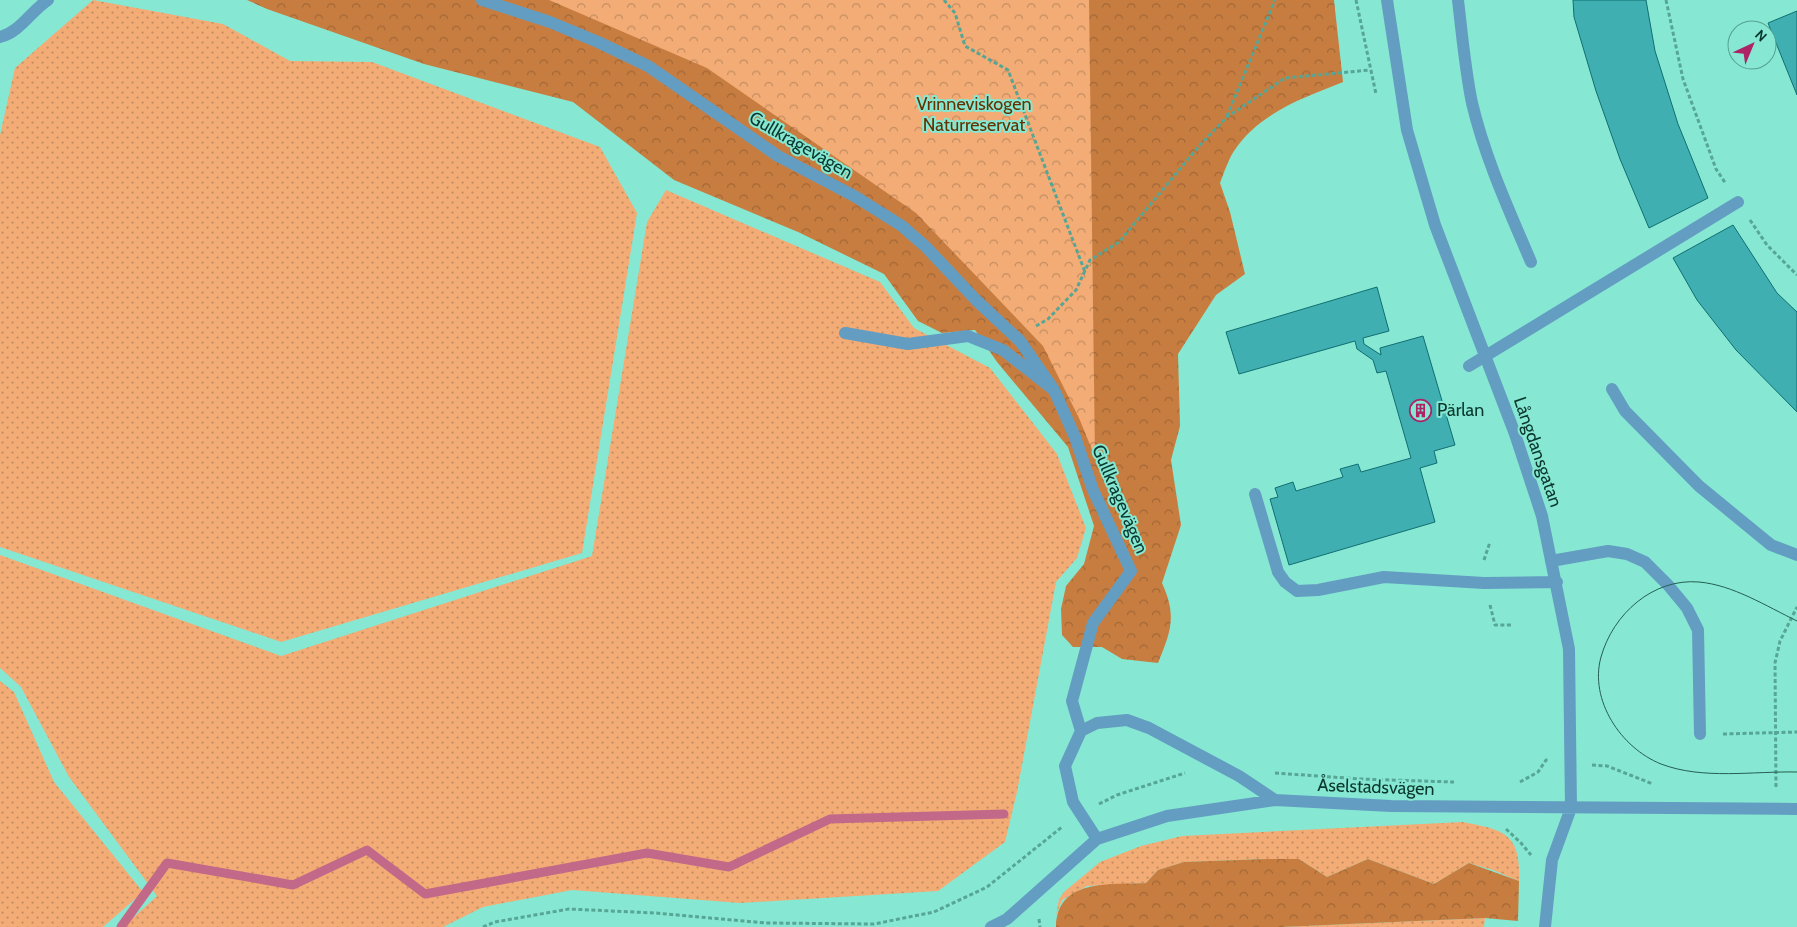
<svg xmlns="http://www.w3.org/2000/svg" width="1797" height="927" font-family="Cabin,sans-serif">
	<style>
		.grass { fill: url(#grass-dots) }
		.forest { fill: url(#forest-crowns) }
		.park { fill: url(#park-crowns) }
		.lines { fill: none; stroke-linecap: round; stroke-linejoin: round }
		.stream { stroke: #c26889; stroke-width: 9 }
		.building { fill: #3fafb1; stroke: #116e71 }
		.path { stroke: #57a594; stroke-width: 3; stroke-dasharray: 4 2.5; stroke-linecap: butt }
		.minor { stroke: #649dc2; stroke-width: 12 }
		.tram { stroke: #255e52; stroke-width: 1 }
		.labels { text-anchor: middle; dominant-baseline: central; stroke-width: 4; stroke-linejoin: round; paint-order: stroke }
		.park-label { font-size: 18px; fill: #633200; stroke: #86e8d2 }
		.street-label { font-size: 18px; fill: #0a372e; stroke: #86e8d2 }
		.poi-label { font-size: 18px; fill: #0a372e; stroke: #86e8d2; text-anchor: start }
	</style>
	<defs>
		<pattern id="grass-dots" width="8" height="8" patternUnits="userSpaceOnUse" patternTransform="scale(1.25)"><rect width="8" height="8" fill="#f3ac76"/><path d="M2 2h.1M6 6h.1" fill="none" stroke="#c38d61" stroke-width="1.8" stroke-linecap="round"/></pattern>
		<pattern id="forest-crowns" width="20" height="18" patternUnits="userSpaceOnUse" patternTransform="scale(1.25)"><rect width="20" height="18" fill="#c87d40"/><path d="M2 6a3 3 0 1 1 6 0M12 15a3 3 0 1 1 6 0" fill="none" stroke="#a16736"/></pattern>
		<pattern id="park-crowns" width="20" height="18" patternUnits="userSpaceOnUse" patternTransform="scale(1.25)"><rect width="20" height="18" fill="#f3ac76"/><path d="M2 6a3 3 0 1 1 6 0M12 15a3 3 0 1 1 6 0" fill="none" stroke="#c38d61"/></pattern>
	</defs>
	<rect width="100%" height="100%" fill="#86e8d2"/>
	<path class="grass" d="M93 0 223 24 290 61 372 62 600 147 637 213 582 553 281 642 0 547V135L15 68Z
		M666 190 880 282 914 328 990 368 1057 454 1086 528 1077 558 1056 582 1017 792 1005 842 938 891 740 903 572 890 483 907 443 927H123L157 896 69 777 21 687 0 668V555L281 656 592 556 647 222Z
		M0 681 14 692 54 782 143 892 103 927H0Z
		M1463 822C1505 830 1521 834 1519 881L1493 870 1469 863 1434 884 1368 859 1327 877 1299 859H1266L1184 862 1158 870 1146 883 1087 886 1062 900 1056 916 1059 899 1064 892 1100 862 1141 846 1182 836Z
		M1485 918 1484 927H1281Z"/>
	<path class="forest" d="M247 0H1334L1343 82C1303 98 1259 113 1234 151 1228 160 1224 173 1220 183L1230 212 1245 274 1216 295 1178 354 1180 426 1171 460 1181 525 1162 583C1177 616 1171 631 1158 663L1122 659 1102 647H1073L1062 635 1061 609 1066 586 1084 564 1094 526 1068 447 997 362 975 330 942 333 918 321 884 274 798 232 674 180 573 102 424 64 267 9Z
		M1266 859H1299L1327 877 1368 859 1434 884 1469 863 1519 881 1518 921 1485 918 1281 927H1056C1057 878 1110 885 1146 883L1158 870 1184 862Z"/>
	<path class="park" d="M549 0H1089L1095 457 1079 418 1043 346 916 213 707 68Z"/>
	<g class="lines">
		<path class="stream" d="M121 927 167 863 293 885 367 850 425 894 647 853 729 867 830 819 1004 814"/>
	</g>
	<path class="building" d="M1573 0H1646L1655 51 1678 124 1708 198 1649 228 1620 159 1596 91 1574 17Z
		M1797 11V95L1768 23Z
		M1733 225 1777 293 1797 312V412L1736 350 1697 300 1673 258Z
		M1377 287 1389 331 1363 338 1364 344 1381 355 1380 348 1423 336 1455 445 1434 451 1437 463 1420 468 1435 522 1289 565 1270 499 1278 497 1275 488 1293 482 1296 491 1343 477 1340 469 1358 464 1361 472 1411 458 1386 371 1377 373 1373 360 1357 349 1355 341 1239 374 1226 332Z"/>
	<g class="lines">
		<path class="path" d="M944 0 955 13 965 46 1008 70 1085 272
			M1356 0 1376 94
			M1666 0 1683 79 1716 169 1726 184
			M1227 116 1275 0
			M1750 220 1767 245 1797 275
			M1036 326 1048 319 1076 290 1090 260 1119 242 1200 145 1227 117 1285 78 1370 70
			M1484 560 1490 542
			M1490 605 1495 625H1512
			M1723 734 1797 732
			M1592 765 1607 766 1653 784
			M1275 773 1360 779 1454 782
			M1520 782 1538 772 1546 760H1549
			M1776 787 1775 663 1780 641 1797 607
			M1099 804 1117 795 1185 773
			M1506 829 1521 843 1531 855
			M1039 919 1040 927
			M483 927 495 922 569 909 655 913 766 923 874 924 934 912 987 887 1062 827"/>
		<path class="minor" d="M482 0 550 22 598 42 648 66 778 156 856 197 902 226 926 247 976 300 1020 341 1054 390
			M1387 0 1407 130 1435 225 1515 434 1542 516 1569 649 1571 808 1552 860 1545 927
			M1458 0C1462 34 1465 69 1472 103 1485 158 1509 210 1531 262
			M0 37C20 32 31 11 48 0
			M845 333 908 344 968 336 1003 350 1054 390 1075 437 1093 490 1131 571 1093 623 1072 701 1081 731
			M1469 366 1738 202
			M1612 389 1625 411 1699 486 1771 545 1797 555
			M1255 494 1278 572 1285 582 1297 591 1318 590 1384 577 1484 583 1557 582
			M1551 561 1608 551 1627 554 1645 562 1668 585 1687 608 1698 630 1700 734
			M1097 839 1073 802 1065 766 1081 731 1097 723 1127 720 1149 728 1239 776 1275 800
			M991 927 1007 919 1097 839 1167 816 1275 800 1391 806 1797 809"/>
		<path class="tram" d="M1797 621C1766 606 1733 585 1699 582 1653 578 1613 614 1601 657 1589 700 1621 748 1661 764 1703 780 1753 771 1797 772"/>
	</g>
	<defs>
		<symbol id="building-ring" viewBox="-11 -11 22 22"><circle r="9.5" fill="#86e8d2" stroke="#ad2365" stroke-width="1.5"/><path d="M-4-6H4V6H1V3H-1V6H-4ZM-2.5-4.3h1.7v1.8h-1.7ZM.8-4.3h1.7v1.8H.8ZM-2.5-1h1.7V.8h-1.7ZM.8-1h1.7V.8H.8Z" fill="#ad2365"/></symbol>
	</defs>
	<g fill-rule="evenodd">
		<use href="#building-ring" x="1408" y="398" width="25" height="25"/>
	</g>
	<g class="labels">
		<g class="park-label">
			<text x="974" y="104">Vrinneviskogen<tspan x="974" dy="21">Naturreservat</tspan></text>
		</g>
		<g class="street-label">
			<text transform="translate(801 145) rotate(30)">Gullkragevägen</text>
			<text transform="translate(1538 452) rotate(71)">Långdansgatan</text>
			<text transform="translate(1120 499) rotate(67)">Gullkragevägen</text>
			<text transform="translate(1376 787) rotate(2)">Åselstadsvägen</text>
		</g>
		<g class="poi-label">
			<text x="1437" y="410">Pärlan</text>
		</g>
	</g>
	<g transform="translate(1752 45) rotate(44)"><circle r="24" fill="#86e8d2" stroke="#54a190"/>
	<path d="M0-4L9 19L0 12L-9 19Z" fill="#ad2365"/>
	<text y="-8" font-size="14" font-weight="bold" text-anchor="middle" fill="#0a372e">N</text>
	</g>
</svg>
